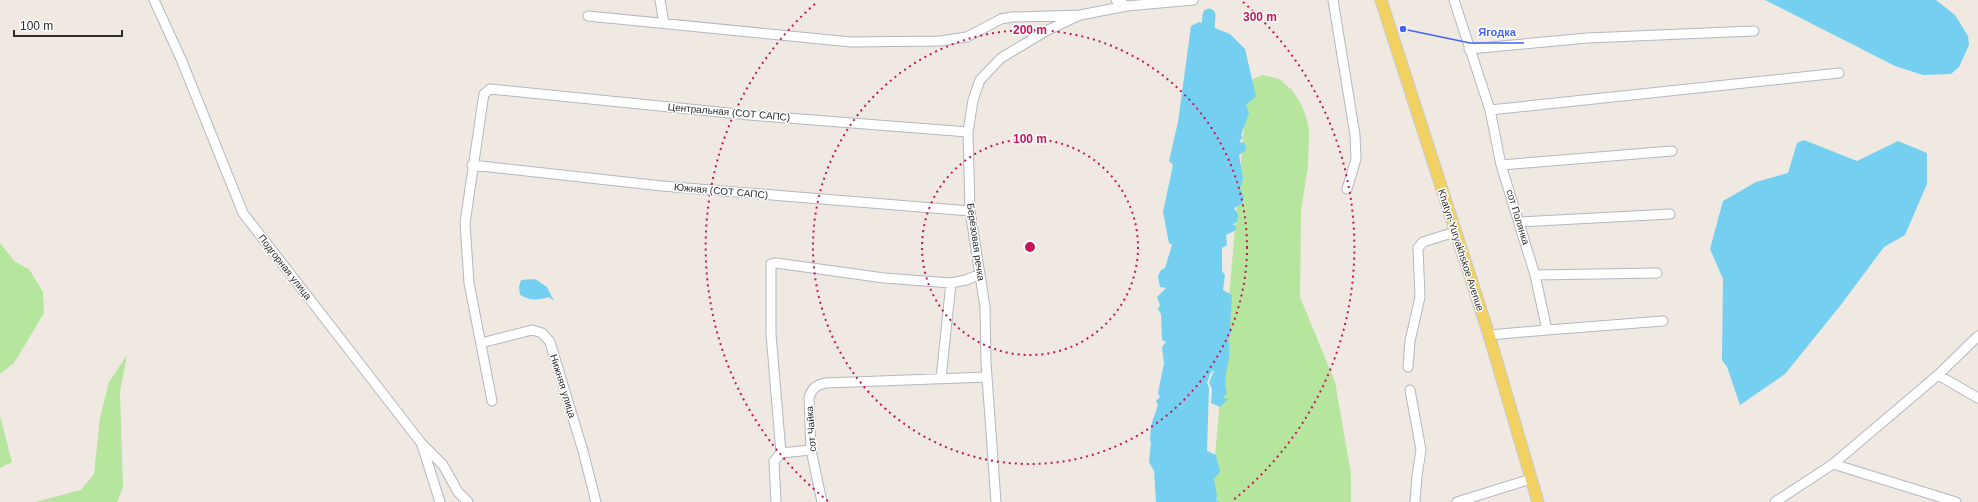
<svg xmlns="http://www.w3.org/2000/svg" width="1978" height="502" font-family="Helvetica,sans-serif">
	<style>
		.green { fill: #b6e59e }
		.water { fill: #75cff0 }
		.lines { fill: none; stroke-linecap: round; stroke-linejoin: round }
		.river { stroke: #75cff0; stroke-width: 13 }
		.minor-casing { stroke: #b4b7c1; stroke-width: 11 }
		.major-casing { stroke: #c9c9c9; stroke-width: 13 }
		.minor { stroke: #fff; stroke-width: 9 }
		.major { stroke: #f2d163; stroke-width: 11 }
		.ring { fill: none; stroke: #c2185b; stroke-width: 2; stroke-dasharray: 2 4 }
		.labels { text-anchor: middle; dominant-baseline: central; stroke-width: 3; stroke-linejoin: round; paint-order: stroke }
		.street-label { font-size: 10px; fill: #2e2e2e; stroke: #fff }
		.centre { fill: #c2185b; stroke: #fff; stroke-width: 2 }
		.ring-label { font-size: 12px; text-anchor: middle; font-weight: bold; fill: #c2185b; stroke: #fff; stroke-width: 3; stroke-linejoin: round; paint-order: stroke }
		.leader { fill: none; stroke: #4264fb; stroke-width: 1.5 }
		.callout-dot { fill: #4264fb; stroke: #fff; stroke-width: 1.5 }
		.callout-label { font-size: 11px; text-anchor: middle; font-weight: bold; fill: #4264fb; stroke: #fff; stroke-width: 3; stroke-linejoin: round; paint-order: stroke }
	</style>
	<rect width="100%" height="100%" fill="#efe9e1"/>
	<path class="green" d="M1263 75 1279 79 1292 90 1300 102 1306 116 1309 131 1308 165 1301 211 1300 297 1335 382 1351 474V502H1211L1248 81Z
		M0 243 15 262 29 269 43 292 44 313 14 363 0 374Z
		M127 355 120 392 123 488 117 502H35L81 490 94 474 100 418 109 382Z
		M0 416 12 462 0 468Z"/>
	<path class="water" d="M1765 0H1936L1955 15 1968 36 1969 45 1959 67 1951 74 1923 75 1895 66Z
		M1199 22 1230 34 1245 49 1256 96 1246 105 1249 113 1241 135 1243 137 1239 142 1245 143 1246 150 1239 155 1243 179 1240 188 1244 197 1242 204 1234 208 1238 214 1237 222 1233 224 1236 226V230L1226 235 1227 245 1222 248V271L1225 275 1223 290 1232 295 1230 328 1232 330 1228 340C1234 355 1221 376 1227 393L1223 398 1228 399 1220 407 1211 403 1212 389 1209 383 1214 370 1211 372 1207 383 1209 388 1207 451 1216 455 1220 472 1214 479 1217 496 1216 500 1220 502H1156L1154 471 1149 462 1151 442 1150 440 1151 425 1158 405 1156 401 1160 397 1158 393 1164 363 1162 347 1166 342 1162 340 1161 314 1158 309 1160 305 1157 297 1166 288 1160 287 1158 276 1161 270 1165 268 1172 245 1169 243 1163 212 1173 165 1169 161 1178 122 1191 26Z
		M1804 140 1857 161 1898 141 1927 153V184L1905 235 1884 247 1840 306 1785 374 1740 405 1727 367 1722 360 1723 279 1710 249 1723 201 1756 182 1788 173 1797 143Z
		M535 279 547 287 554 301 549 297C538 300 531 301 520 295L519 287 521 280Z"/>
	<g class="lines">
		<path class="river" d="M1207 43 1209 15"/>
		<defs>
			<path id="minor" d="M154 0 181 59 243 213 422 444 443 465 458 492 468 502
				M660 0 664 23
				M1116 0 1127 6 1193 0
				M1333 0 1355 135 1356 159 1347 189
				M1454 0 1490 110 1501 165 1535 275 1547 330 1489 335
				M588 16 851 42 940 41 967 37 1001 19 1012 17 1080 15 1127 6
				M1469 49 1587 38 1754 31
				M1490 110 1839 73
				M472 165 662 186 970 211
				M1501 165 1672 151
				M1520 222 1670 214
				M1535 275 1657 273
				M1547 330 1663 321
				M481 343 532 330 542 333 550 342 583 451 596 502
				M1408 367 1410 341 1420 297 1418 248 1423 242 1455 232
				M1938 375 1978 398
				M941 378 951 283
				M1410 390 1421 450 1417 476 1415 502
				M492 401 469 283 465 223 483 100 484 94 490 89 749 115 968 132
				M422 445 440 502
				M781 453 811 450
				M1833 464 1956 502
				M776 502 774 461 781 453 771 334V264L776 263 884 278 951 283 966 280 980 274
				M822 502 811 450 809 398C812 388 816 385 826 383L987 377
				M996 502 986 363 985 307 970 211 968 132 973 100 980 80 1001 58 1046 31 1080 15
				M1457 502 1531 479
				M1775 502 1833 464 1938 375 1978 336"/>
			<path id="major" d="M1381 0 1489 335 1538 502"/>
		</defs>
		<use href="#minor" class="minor-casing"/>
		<use href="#major" class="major-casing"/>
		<use href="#minor" class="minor"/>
		<use href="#major" class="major"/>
	</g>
	<g class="ring">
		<circle cx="1030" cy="247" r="108"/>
		<circle cx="1030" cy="247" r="217"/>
		<path d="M828 501A325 325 0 0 1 817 2M1243 2A325 325 0 0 1 1232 501"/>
	</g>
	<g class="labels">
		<g class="street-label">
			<text transform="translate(729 112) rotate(5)">Центральная (СОТ САПС)</text>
			<text transform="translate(721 191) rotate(5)">Южная (СОТ САПС)</text>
			<text transform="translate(1518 217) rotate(73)">сот Полянка</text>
			<text transform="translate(976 242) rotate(82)">Берёзовая речка</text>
			<text transform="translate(1461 250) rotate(72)">Khatyn-Yuryakhskoe Avenue</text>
			<text transform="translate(285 267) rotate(52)">Подгорная улица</text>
			<text transform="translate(563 386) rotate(73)">Нижняя улица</text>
			<text transform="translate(811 429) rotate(-94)">сот Чайка</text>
		</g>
	</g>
	<circle cx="1030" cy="247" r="6" class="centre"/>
	<g class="ring-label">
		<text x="1260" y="21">300 m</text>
		<text x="1030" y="34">200 m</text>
		<text x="1030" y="143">100 m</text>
	</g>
	<path class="leader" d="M1403 29L1470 43H1524"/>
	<circle class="callout-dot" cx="1403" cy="29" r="4"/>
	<g class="callout-label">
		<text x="1497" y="36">Ягодка</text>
	</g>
	<path d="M14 30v6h108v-6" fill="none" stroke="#2e2e2e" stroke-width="2"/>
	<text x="20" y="30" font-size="12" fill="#2e2e2e" stroke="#ffffff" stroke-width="3" paint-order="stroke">100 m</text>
</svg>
